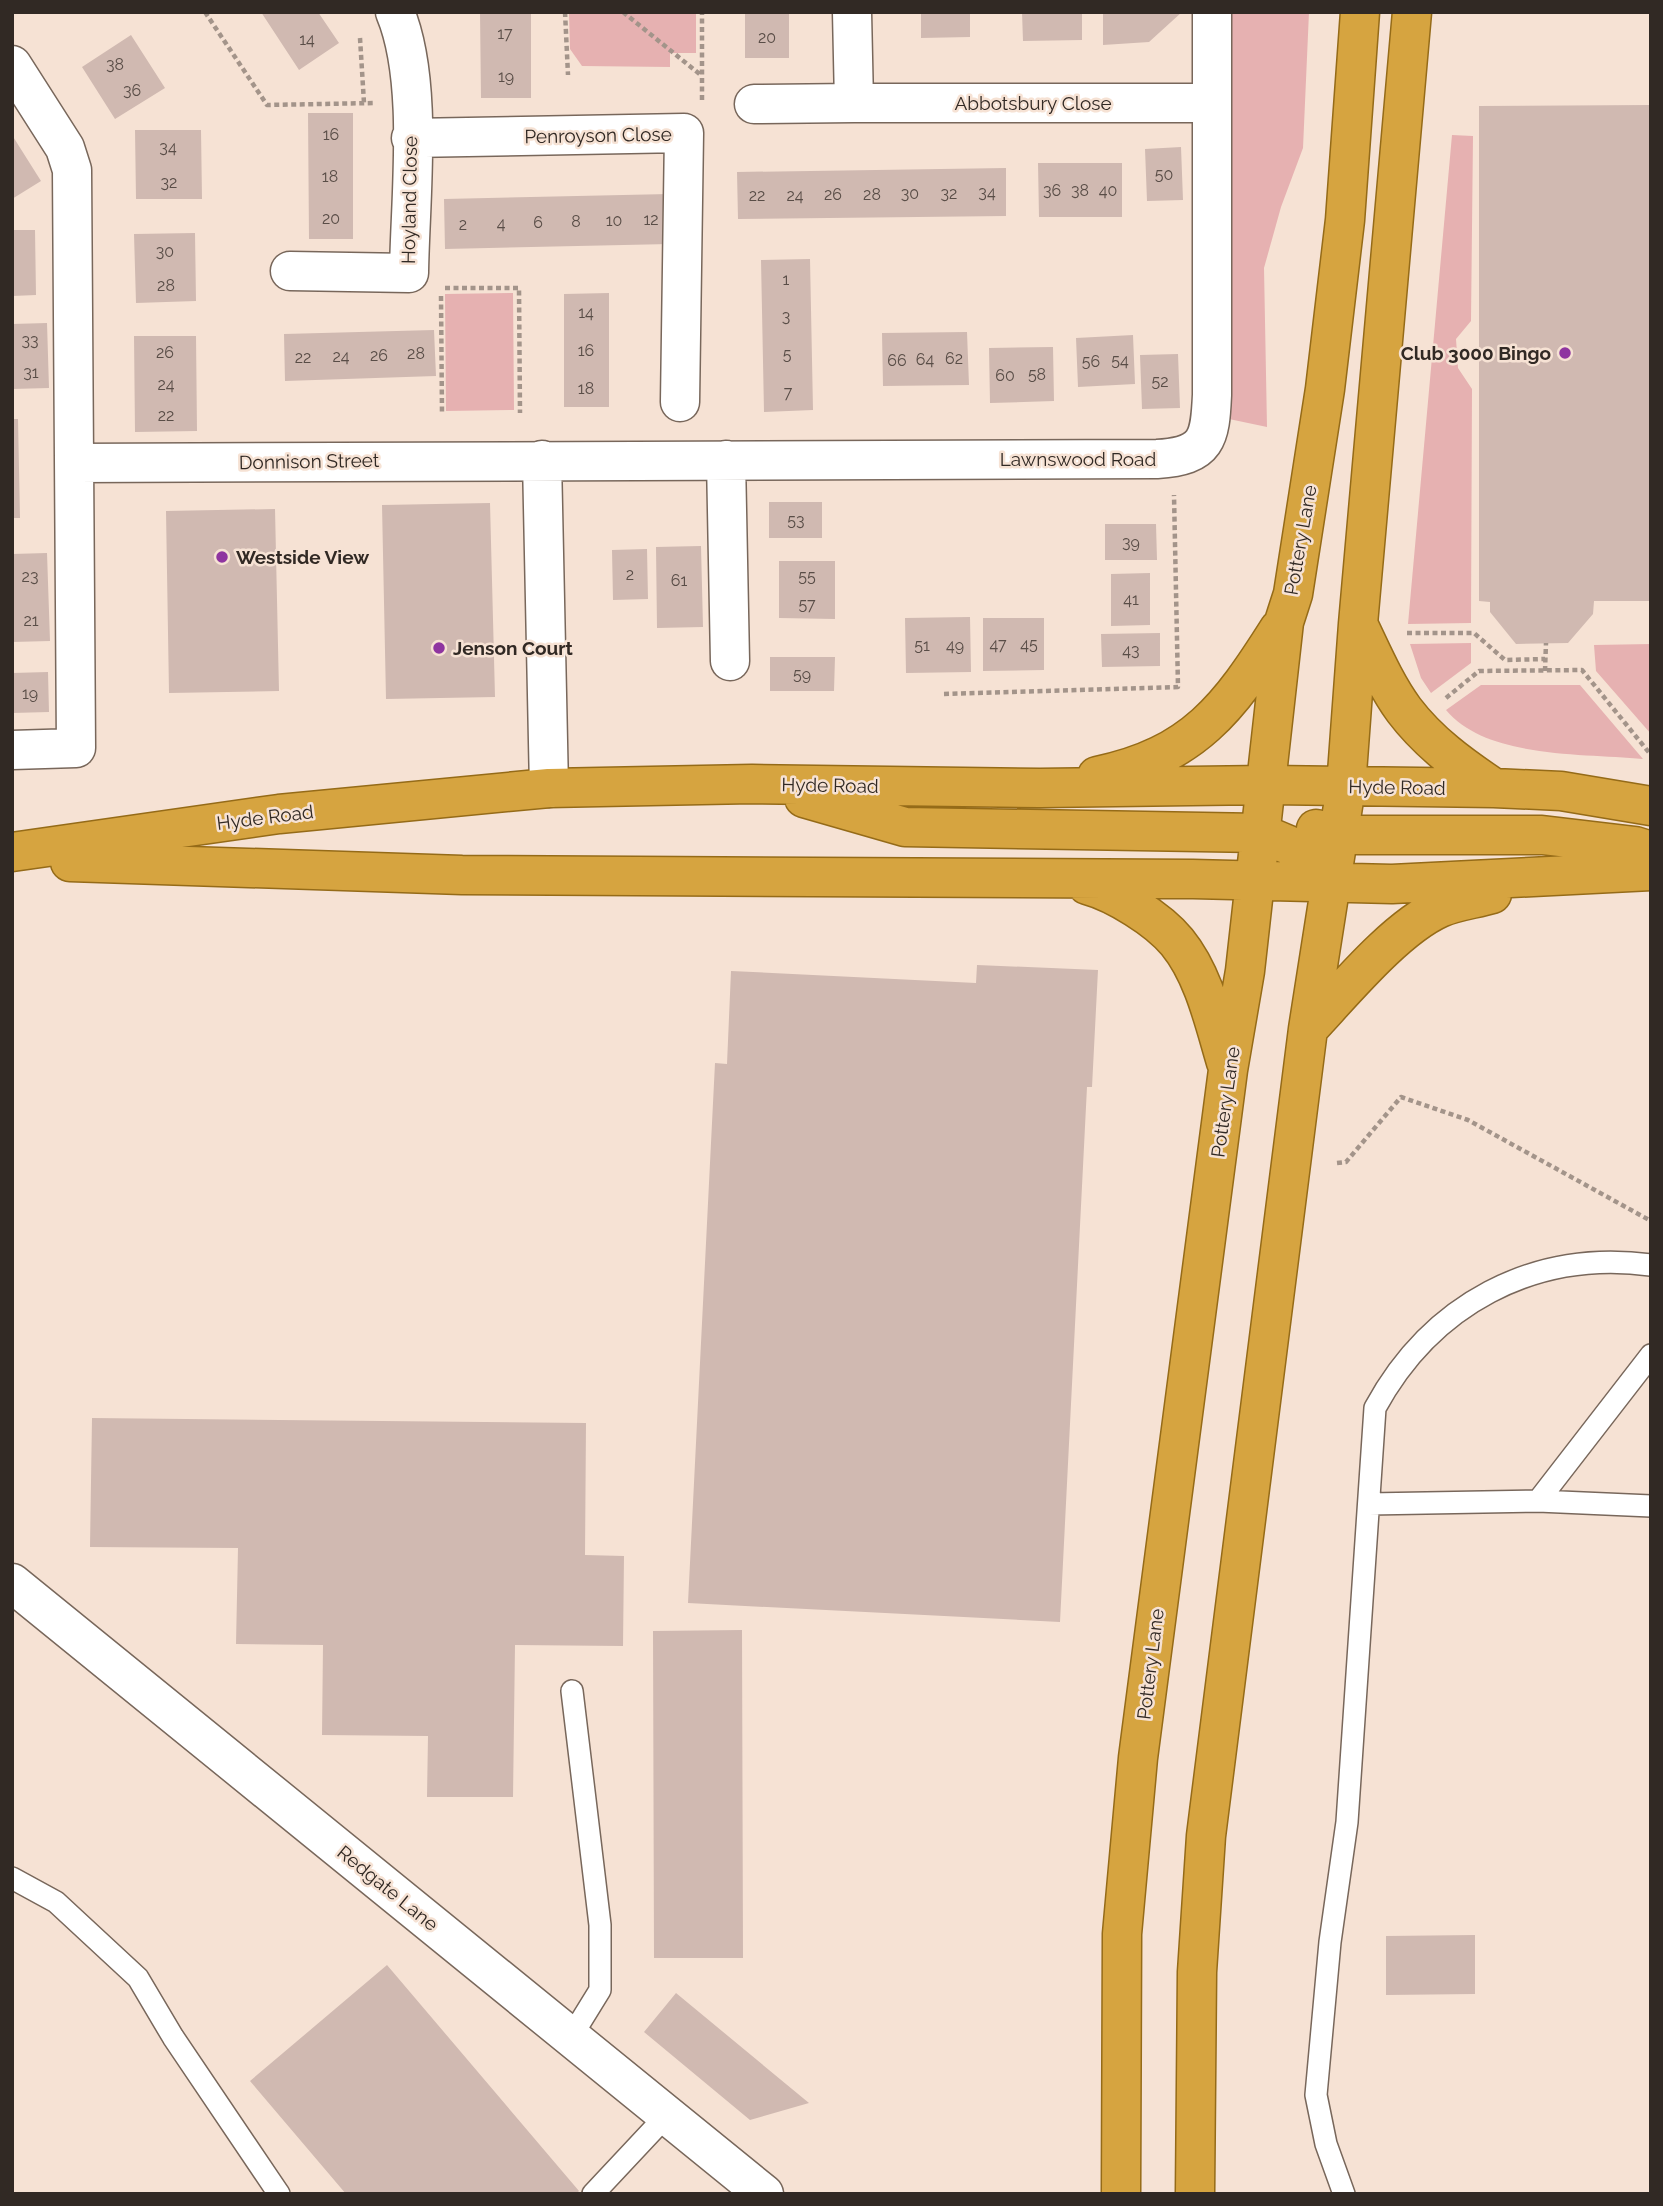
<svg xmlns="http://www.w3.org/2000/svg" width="1663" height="2206" font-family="Raleway,sans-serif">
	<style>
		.green { fill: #e6b1b1 }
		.building { fill: #d0b9b1 }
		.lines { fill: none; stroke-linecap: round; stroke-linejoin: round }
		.service-casing { stroke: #78675b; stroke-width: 24 }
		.minor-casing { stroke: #78675b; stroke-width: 41 }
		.trunk-casing { stroke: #956b18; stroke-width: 41 }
		.path { stroke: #a3948a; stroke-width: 4.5; stroke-dasharray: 5 3.5; stroke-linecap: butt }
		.service { stroke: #fff; stroke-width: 21 }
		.minor { stroke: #fff; stroke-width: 38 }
		.trunk { stroke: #d6a440; stroke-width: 38 }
		.poi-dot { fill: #8f35a0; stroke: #f6e2d4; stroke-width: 2.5 }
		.labels { text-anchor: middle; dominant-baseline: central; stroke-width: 5; stroke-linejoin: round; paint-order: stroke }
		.number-label { font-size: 16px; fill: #594d47 }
		.street-label { font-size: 19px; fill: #312924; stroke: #f6e2d4 }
		.poi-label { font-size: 19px; font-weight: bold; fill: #312924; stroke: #f6e2d4; text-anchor: start }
	</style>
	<rect width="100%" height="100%" fill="#f6e2d4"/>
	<path class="green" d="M569 12H696V53H670V67L582 66 570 49Z
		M1229 12H1309L1303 148 1281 207 1264 268 1267 427 1229 419Z
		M1452 135 1473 136 1471 321 1456 339 1458 368 1472 389 1471 623 1408 624Z
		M513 293 514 410 446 411 445 294Z
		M1471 643V663L1431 693 1421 678 1410 644Z
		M1651 644V734L1596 671 1594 645Z
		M1481 685H1580L1643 759C1583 753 1487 759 1446 710Z"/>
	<path class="building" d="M261 12H318L339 43 299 70Z
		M480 12H531V98H481Z
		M745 12H789V58H745Z
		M921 12H970V37L921 38Z
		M1022 12H1082V40L1023 41Z
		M1103 12H1182L1149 42 1103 45Z
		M131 35 165 88 115 119 82 67Z
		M1651 105V601H1594L1593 614 1568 643 1516 644 1490 612V602L1479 601V106Z
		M308 113H353V239H309Z
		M135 130H201L202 199H136Z
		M12 135 41 181 12 199Z
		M1181 147 1183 200 1147 201 1145 149Z
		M1038 163H1122V217H1039Z
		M1006 168V216L738 219 737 172Z
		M669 194 670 244 445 249 444 199Z
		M12 230H35L36 295 12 296Z
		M195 233 196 301 136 303 134 234Z
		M810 259 813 410 764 412 761 260Z
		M609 293V407H564V294Z
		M47 323 49 388 12 389V324Z
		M434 330 436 376 285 381 284 334Z
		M967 332 969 385 883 386 882 333Z
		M1133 335 1135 384 1078 387 1076 338Z
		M134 336H196L197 431 135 432Z
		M1053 347 1054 401 990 403 989 348Z
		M1178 354 1180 408 1142 409 1140 355Z
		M12 419H18L20 518H12Z
		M769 502H822V538H769Z
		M490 503 495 697 386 699 382 505Z
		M275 509 279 691 169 693 166 511Z
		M1105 524H1156L1157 560H1105Z
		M701 546 703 627 657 628 656 547Z
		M647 549 648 599 613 600 612 550Z
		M47 553 50 641 12 642V554Z
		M779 561H835V619L779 618Z
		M1150 573V625L1111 626V574Z
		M970 617 971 672 906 673 905 618Z
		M983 618H1044V670L983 671Z
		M1160 633V666L1102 667 1101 634Z
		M770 657H835L834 691H770Z
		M48 672 49 712 12 713V673Z
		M977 965 1098 970 1092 1087H1087L1060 1622 688 1603 715 1063 727 1064 731 971 976 983Z
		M92 1418 586 1423 585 1555 624 1556 623 1646 515 1645 513 1797H427L428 1736 322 1735 323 1645 236 1644 238 1548 90 1547Z
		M742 1630 743 1958H654L653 1631Z
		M1475 1935V1994L1386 1995V1936Z
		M387 1965 579 2191 576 2194H346L250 2081Z
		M676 1993 809 2103 750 2120 644 2032Z"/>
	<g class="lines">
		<defs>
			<path id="service" d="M1538 1501 1651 1355
				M1369 1504 1538 1501 1651 1506
				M12 1878 56 1902 138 1978 173 2037 279 2194
				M571 2037 600 1990V1925L572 1691
				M593 2194 667 2115
				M1344 2194 1326 2144 1316 2095 1330 1942 1347 1822 1375 1408C1431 1305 1533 1249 1651 1265"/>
			<path id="minor" d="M852 12 854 103H1212
				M12 65 65 148 72 170 76 748 12 750
				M754 104 854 103
				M411 138 684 133 680 402
				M290 271 409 273C410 197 424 81 395 12
				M542 460 549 788
				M726 460 730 661
				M76 463 1157 459C1208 456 1210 438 1212 395V12
				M12 1583 764 2194"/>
			<path id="trunk" d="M1358 624C1372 653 1385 684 1404 710 1429 743 1461 766 1494 788
				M1097 776C1194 756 1229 708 1279 629
				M804 798 905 827 1260 833 1312 855 1331 883
				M1316 829 1339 835H1542L1635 846 1651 851
				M12 852 279 814 549 788 752 784 1040 788 1266 785 1494 788 1561 791 1651 806
				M70 862 462 875 1193 879 1392 884 1651 871
				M1087 885C1116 893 1158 919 1177 942 1204 975 1214 1022 1226 1062
				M1308 1029C1342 993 1395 928 1440 908 1456 901 1475 899 1492 894
				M1121 2194 1122 1934 1138 1758 1228 1070 1245 971 1284 622 1293 594 1325 389 1345 220 1360 12
				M1195 2194 1197 1972 1206 1836 1308 1029 1346 787 1358 624 1412 12"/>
		</defs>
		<use href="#service" class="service-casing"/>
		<use href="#minor" class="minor-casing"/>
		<use href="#trunk" class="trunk-casing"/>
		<path class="path" d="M205 12 267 105 375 103
			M565 12 568 75
			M623 12 702 76
			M360 38 364 103
			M702 100V12
			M445 288H519L520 413
			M441 296 442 414
			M1407 633H1474L1505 660 1545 659
			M1545 671 1546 643
			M944 694 1178 687 1174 495
			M1446 698 1479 671 1582 670 1651 755
			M1337 1163 1346 1162 1401 1097 1468 1120 1651 1221"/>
		<use href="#service" class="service"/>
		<use href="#minor" class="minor"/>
		<use href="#trunk" class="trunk"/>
	</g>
	<g class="poi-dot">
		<circle cx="1565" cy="353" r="7"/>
		<circle cx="222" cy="557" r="7"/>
		<circle cx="439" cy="648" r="7"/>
	</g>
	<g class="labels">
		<g class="number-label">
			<text x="505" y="33">17</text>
			<text x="767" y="37">20</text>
			<text x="307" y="39">14</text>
			<text x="115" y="64">38</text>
			<text x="506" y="76">19</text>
			<text x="132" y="90">36</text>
			<text x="331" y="134">16</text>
			<text x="168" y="147">34</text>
			<text x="1164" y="174">50</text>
			<text x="330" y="176">18</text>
			<text x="169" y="182">32</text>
			<text x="1052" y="190">36</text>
			<text x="1080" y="190">38</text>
			<text x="1108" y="190">40</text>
			<text x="987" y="192">34</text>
			<text x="910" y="193">30</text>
			<text x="949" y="193">32</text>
			<text x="833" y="194">26</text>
			<text x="872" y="194">28</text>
			<text x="757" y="195">22</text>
			<text x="795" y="195">24</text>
			<text x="331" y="218">20</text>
			<text x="651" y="219">12</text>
			<text x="614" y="220">10</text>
			<text x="576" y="221">8</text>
			<text x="538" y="222">6</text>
			<text x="501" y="223">4</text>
			<text x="463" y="224">2</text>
			<text x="165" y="251">30</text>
			<text x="786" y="279">1</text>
			<text x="166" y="285">28</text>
			<text x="586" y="312">14</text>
			<text x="786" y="316">3</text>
			<text x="30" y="340">33</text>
			<text x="586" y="350">16</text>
			<text x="165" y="352">26</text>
			<text x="416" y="353">28</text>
			<text x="787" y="354">5</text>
			<text x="379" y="355">26</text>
			<text x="341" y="356">24</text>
			<text x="303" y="357">22</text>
			<text x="954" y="358">62</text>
			<text x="925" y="359">64</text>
			<text x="897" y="360">66</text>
			<text x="1120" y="360">54</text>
			<text x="1091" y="361">56</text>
			<text x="31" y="372">31</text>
			<text x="1037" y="374">58</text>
			<text x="1005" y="375">60</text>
			<text x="1160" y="381">52</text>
			<text x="166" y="384">24</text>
			<text x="586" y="388">18</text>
			<text x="788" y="392">7</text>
			<text x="166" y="415">22</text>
			<text x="796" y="520">53</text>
			<text x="1131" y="542">39</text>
			<text x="630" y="574">2</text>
			<text x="30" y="576">23</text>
			<text x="807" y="576">55</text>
			<text x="679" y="580">61</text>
			<text x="1131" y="599">41</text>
			<text x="807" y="604">57</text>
			<text x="31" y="620">21</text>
			<text x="998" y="644">47</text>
			<text x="1029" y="644">45</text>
			<text x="922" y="645">51</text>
			<text x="955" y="645">49</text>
			<text x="1131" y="650">43</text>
			<text x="802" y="674">59</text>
			<text x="30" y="693">19</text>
		</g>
		<g class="street-label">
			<text x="1033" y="103">Abbotsbury Close</text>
			<text transform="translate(598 135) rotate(-1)">Penroyson Close</text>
			<text transform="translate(409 200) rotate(-89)">Hoyland Close</text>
			<text x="1078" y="459">Lawnswood Road</text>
			<text transform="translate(309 461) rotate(-1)">Donnison Street</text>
			<text transform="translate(1300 540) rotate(-80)">Pottery Lane</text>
			<text transform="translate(830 785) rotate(1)">Hyde Road</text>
			<text transform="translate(1397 787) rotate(1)">Hyde Road</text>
			<text transform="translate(265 817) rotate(-7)">Hyde Road</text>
			<text transform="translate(1225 1102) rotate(-82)">Pottery Lane</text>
			<text transform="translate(1150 1664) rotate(-83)">Pottery Lane</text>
			<text transform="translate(388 1888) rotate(39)">Redgate Lane</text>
		</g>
		<g class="poi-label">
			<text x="1551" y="353" text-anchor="end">Club 3000 Bingo</text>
			<text x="236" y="557">Westside View</text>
			<text x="453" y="648">Jenson Court</text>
		</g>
	</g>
	<rect width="1663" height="2206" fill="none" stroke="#312924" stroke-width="28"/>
</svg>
